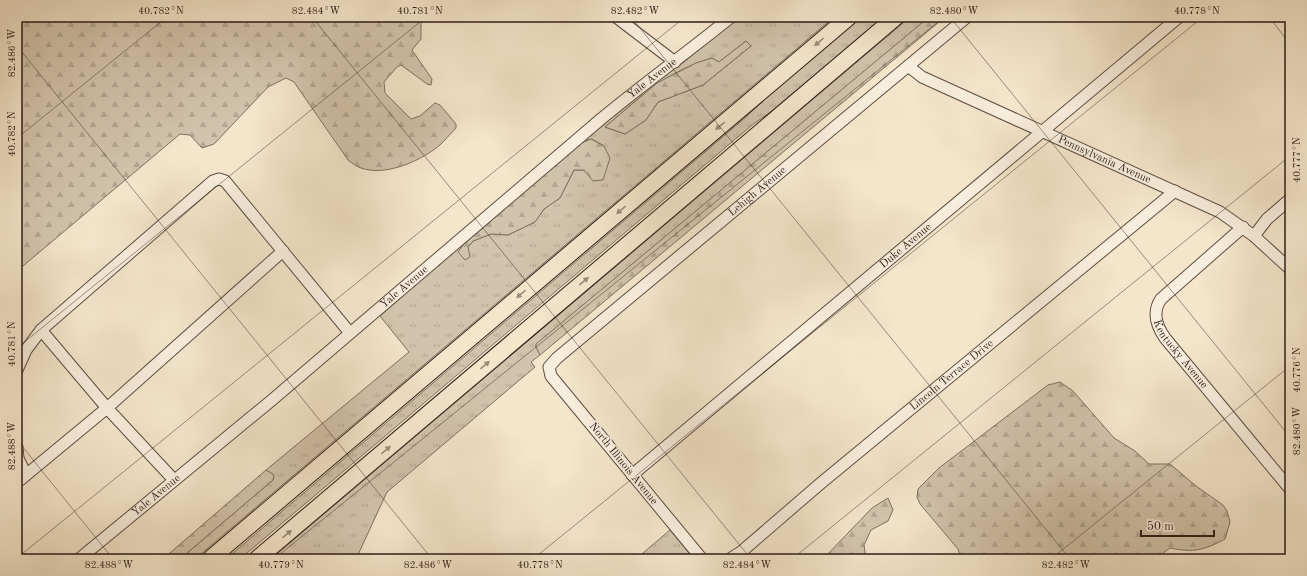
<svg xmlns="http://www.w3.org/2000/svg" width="1307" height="576" font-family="'Old Standard TT',serif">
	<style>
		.grass { fill: url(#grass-tufts); stroke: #7e7060; fill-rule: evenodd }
		.forest { fill: url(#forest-firs); stroke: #7e7060 }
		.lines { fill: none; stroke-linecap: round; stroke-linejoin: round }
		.minor-casing { stroke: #5d4e42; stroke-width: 13 }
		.highway-casing { stroke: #2b1c15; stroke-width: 18 }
		.minor { stroke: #f8eedd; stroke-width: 11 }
		.highway { stroke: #f4e5cb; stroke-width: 16 }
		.oneway { fill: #9a8b79 }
		.ticks { fill: none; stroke: #2b1c15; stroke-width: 1; stroke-opacity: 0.45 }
		.labels { text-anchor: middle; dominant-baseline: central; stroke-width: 3; stroke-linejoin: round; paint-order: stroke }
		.street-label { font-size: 11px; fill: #2b1c15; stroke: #f8eedd }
		.neatline { fill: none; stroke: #2b1c15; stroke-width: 1.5 }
		.ticks-label { font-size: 10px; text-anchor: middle; fill: #2b1c15 }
	</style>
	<defs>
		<pattern id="grass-tufts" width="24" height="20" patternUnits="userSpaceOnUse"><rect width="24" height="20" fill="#d2c3ac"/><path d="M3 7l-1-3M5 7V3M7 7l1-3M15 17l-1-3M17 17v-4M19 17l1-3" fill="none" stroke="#b4a793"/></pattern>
		<pattern id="forest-firs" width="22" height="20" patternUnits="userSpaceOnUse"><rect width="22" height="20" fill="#d2c3ac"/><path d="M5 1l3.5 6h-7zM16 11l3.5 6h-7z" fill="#b4a793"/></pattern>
	</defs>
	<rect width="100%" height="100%" fill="#f4e5cb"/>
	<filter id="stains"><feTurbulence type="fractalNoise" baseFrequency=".005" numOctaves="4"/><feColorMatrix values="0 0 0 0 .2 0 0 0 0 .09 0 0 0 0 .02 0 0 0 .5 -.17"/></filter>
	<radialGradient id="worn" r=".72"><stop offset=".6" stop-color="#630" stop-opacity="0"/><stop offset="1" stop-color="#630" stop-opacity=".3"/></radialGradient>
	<path class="grass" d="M738 17H771L776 19 778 17H834L195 559H180L273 480 274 475 266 470 409 352 380 316 523 190 652 83 684 62ZM746 41 751 46 703 85 658 102 646 120 625 134 605 127C642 96 665 72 712 58L719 62ZM592 139 604 146 584 170H574L560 198 544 209 535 222 508 235 491 234 473 241 468 247 463 245 587 140Z
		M860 17H884L785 102 752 125 240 559H226L745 118 774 90Z
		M910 17H930L537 344 536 347 540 355 531 362 535 367 387 492 356 559H271Z
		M670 530 694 559H636Z"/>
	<path class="forest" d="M17 17H429L421 23V39L412 50 432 79 431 85 427 84 401 65 397 67 384 82 385 93 411 119 420 116 435 103 440 105 456 124V128C451 133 446 139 441 144 423 160 386 177 361 168 357 167 352 163 348 160L294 82 286 78 268 87 214 144 202 148 190 135 180 134 17 271Z
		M929 17H945L540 355 536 347V344Z
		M746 41 751 46 703 85 658 102 646 120 625 134 605 127 657 83 696 63 712 58 719 62Z
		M591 139 604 146 610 158 603 180 593 181 584 170H574L560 198 544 209 535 222 508 235 491 234 473 241 468 247 470 257 465 260 458 252 463 245 581 143Z
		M1060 382 1073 391 1114 438 1135 451 1149 464H1170L1196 486 1223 505 1227 511 1230 522 1225 539C1204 550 1194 553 1170 548L1155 559H961L958 549 920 504 917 497 918 489 939 468 1048 385Z
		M266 470 274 475 273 480 180 559H163Z
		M888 498 893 510 888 521 871 530 864 545 866 559H823L872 508Z"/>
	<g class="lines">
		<defs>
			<g id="minor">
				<path d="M616 17 675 62"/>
				<path id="s1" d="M908 66 922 77 1220 212 1254 236 1290 269"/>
				<path id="s2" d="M1243 227 1161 299C1152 312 1156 325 1165 338L1290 489"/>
				<path d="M1254 236 1267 219 1289 200"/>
				<path d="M41 330 107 408 174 480"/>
				<path d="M17 370 26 350 41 330 213 181 219 179 225 181 350 333"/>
				<path d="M17 447 18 458 26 475"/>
				<path id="s3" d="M632 475 1179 17"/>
				<path d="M20 480 107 408 283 251"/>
				<path id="s4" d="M79 559 272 400 601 119C643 84 688 52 731 17"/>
				<path id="s5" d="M702 559 551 376 549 367 557 358 967 17"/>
				<path id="s6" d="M730 559 741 552 821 483 1175 191"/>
			</g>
			<path id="highway" d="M210 559 849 17
				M257 559 896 17"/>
		</defs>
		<use href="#minor" class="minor-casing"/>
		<use href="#highway" class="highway-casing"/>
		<use href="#minor" class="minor"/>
		<use href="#highway" class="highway"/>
	</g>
	<defs><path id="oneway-solid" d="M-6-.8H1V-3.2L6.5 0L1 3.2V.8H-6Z"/></defs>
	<g class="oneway">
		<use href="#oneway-solid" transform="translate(819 42) rotate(140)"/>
		<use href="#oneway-solid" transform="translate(720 126) rotate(140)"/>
		<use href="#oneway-solid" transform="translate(621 210) rotate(140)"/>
		<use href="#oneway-solid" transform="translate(584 281) rotate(-40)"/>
		<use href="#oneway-solid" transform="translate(521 294) rotate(140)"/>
		<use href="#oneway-solid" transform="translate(485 365) rotate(-40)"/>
		<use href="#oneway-solid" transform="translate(386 450) rotate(-40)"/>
		<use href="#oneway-solid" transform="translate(287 534) rotate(-40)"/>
	</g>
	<path class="ticks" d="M312 17 751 559M631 17 1070 559M950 17 1290 437M1269 17 1290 44M17 46 432 559M17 138 167 17M17 348 426 17M17 440 113 559M17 558 685 17M274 559 944 17M533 559 1203 17M792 559 1290 156M1051 559 1290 366"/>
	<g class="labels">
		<g class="street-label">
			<text stroke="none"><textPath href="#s4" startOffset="748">Yale Avenue</textPath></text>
			<text stroke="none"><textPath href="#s1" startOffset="218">Pennsylvania Avenue</textPath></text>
			<text stroke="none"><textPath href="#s5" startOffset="519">Lehigh Avenue</textPath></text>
			<text stroke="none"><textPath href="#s3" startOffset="357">Duke Avenue</textPath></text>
			<text stroke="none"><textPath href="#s4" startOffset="424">Yale Avenue</textPath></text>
			<text stroke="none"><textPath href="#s2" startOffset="173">Kentucky Avenue</textPath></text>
			<text stroke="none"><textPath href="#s6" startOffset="288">Lincoln Terrace Drive</textPath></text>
			<text transform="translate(623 464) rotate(51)">North Illinois Avenue</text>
			<text stroke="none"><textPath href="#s4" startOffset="100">Yale Avenue</textPath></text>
		</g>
	</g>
	<rect width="1307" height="576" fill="none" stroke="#f4e5cb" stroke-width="44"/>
	<path d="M1141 530v6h73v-6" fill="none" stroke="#2b1c15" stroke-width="2"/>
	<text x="1147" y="530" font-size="12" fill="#2b1c15" stroke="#f8eedd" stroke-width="3" paint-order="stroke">50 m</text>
	<rect x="22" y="22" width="1263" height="532" class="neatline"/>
	<g class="ticks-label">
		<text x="161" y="14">40.782°N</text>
		<text x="316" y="14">82.484°W</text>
		<text x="420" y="14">40.781°N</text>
		<text x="635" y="14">82.482°W</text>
		<text x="954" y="14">82.480°W</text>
		<text x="1197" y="14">40.778°N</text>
		<text transform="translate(11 53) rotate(-90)" y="4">82.486°W</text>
		<text transform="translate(11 134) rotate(-90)" y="4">40.782°N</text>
		<text transform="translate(1296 160) rotate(-90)" y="4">40.777°N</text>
		<text transform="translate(11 344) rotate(-90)" y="4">40.781°N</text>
		<text transform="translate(1296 370) rotate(-90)" y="4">40.776°N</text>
		<text transform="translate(1296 431) rotate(-90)" y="4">82.480°W</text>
		<text transform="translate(11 446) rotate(-90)" y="4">82.488°W</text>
		<text x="109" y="568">82.488°W</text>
		<text x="281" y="568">40.779°N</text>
		<text x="428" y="568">82.486°W</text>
		<text x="540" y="568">40.778°N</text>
		<text x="747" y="568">82.484°W</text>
		<text x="1066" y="568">82.482°W</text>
	</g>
	<rect width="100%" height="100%" filter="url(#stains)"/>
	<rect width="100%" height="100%" fill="url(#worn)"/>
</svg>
